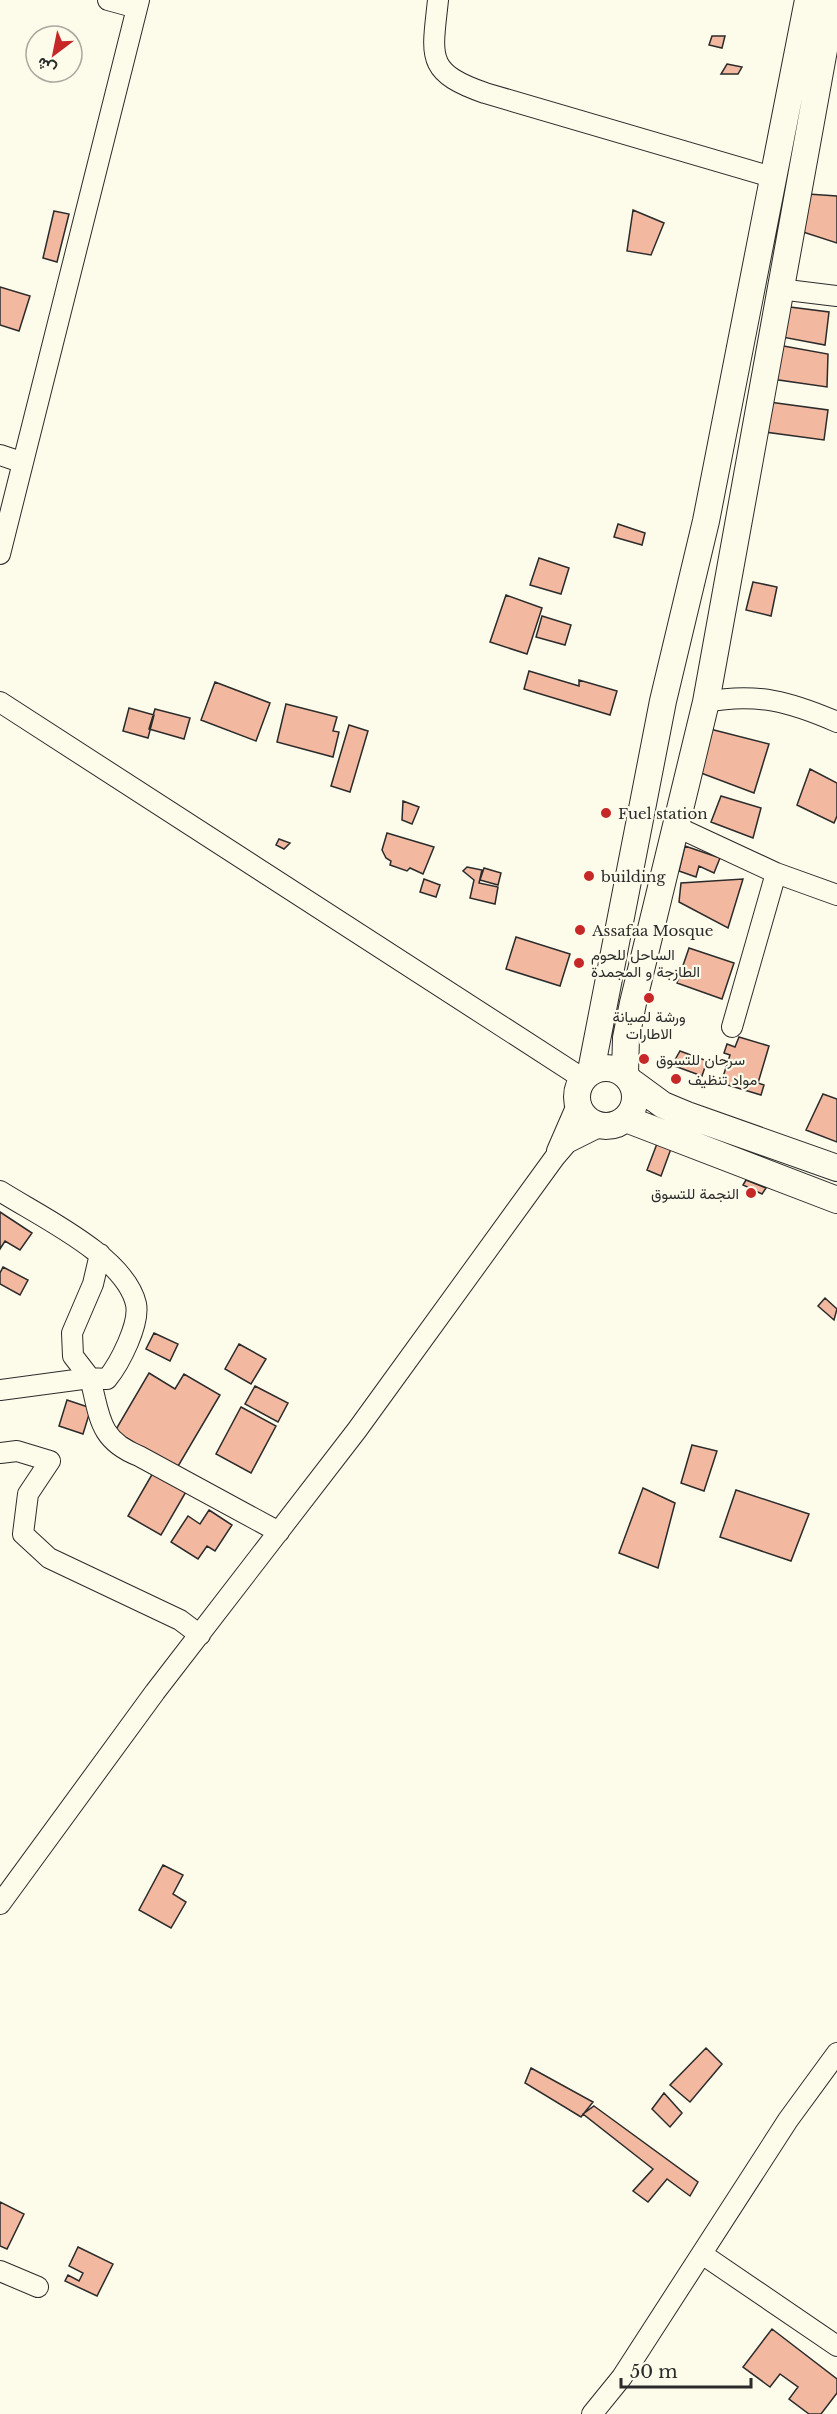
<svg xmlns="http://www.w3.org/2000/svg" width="837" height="2414" font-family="'Libre Baskerville',Vazirmatn,serif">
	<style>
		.building { fill: #f2b8a0; stroke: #2b2b2b; stroke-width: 1.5 }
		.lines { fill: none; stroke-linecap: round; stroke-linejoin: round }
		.minor-casing { stroke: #2b2b2b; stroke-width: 22 }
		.major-casing { stroke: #2b2b2b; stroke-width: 28 }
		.minor { stroke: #fdfbea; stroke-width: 20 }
		.major { stroke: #fdfbea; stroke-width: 26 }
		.poi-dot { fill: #c62828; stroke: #fdfbea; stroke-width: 2 }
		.labels { text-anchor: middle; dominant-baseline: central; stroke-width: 4.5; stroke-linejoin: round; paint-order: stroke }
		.poi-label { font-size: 15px; fill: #2b2b2b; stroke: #fdfbea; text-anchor: start }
	</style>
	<rect width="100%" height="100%" fill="#fdfbea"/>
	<path class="building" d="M712 36H725L722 48 709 45Z
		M727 64 742 67 738 74H721Z
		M808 194 837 196V243L803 232Z
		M633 210 664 223 651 255 627 251Z
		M54 211 69 214 57 262 43 258Z
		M0 287 30 296 19 331 0 325Z
		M782 306 829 312 825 345 782 337Z
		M778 345 828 354 827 387 772 379Z
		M769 402 828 410 824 440 765 432Z
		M618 524 645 533 642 545 614 537Z
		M539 558 569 568 561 594 530 585Z
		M753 582 777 587 771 616 746 610Z
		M506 595 542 608 527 654 490 642Z
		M542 616 571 625 565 645 536 637Z
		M529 671 579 686V680L617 691 610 715 524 689Z
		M215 682 270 703 256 741 201 720Z
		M286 704 337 717 333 731 339 732 333 757 277 742Z
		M129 708 154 715 148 738 123 731Z
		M155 709 190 718 184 739 149 729Z
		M349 725 368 731 350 792 331 786Z
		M710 729 769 744 754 793 701 773Z
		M810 769 837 783V816L834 823 797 805Z
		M721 796 761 808 753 838 711 822Z
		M403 801 419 807 412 824 402 820Z
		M387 833 434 847 423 874 410 868 407 871 390 865 391 861 386 858 382 850Z
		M279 839 290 843 284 849 276 845Z
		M685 846 720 858 714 873 699 866 696 877 679 871Z
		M467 867 482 870 479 883 498 887 495 904 470 898 474 880 463 871Z
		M484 868 501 873 498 885 480 880Z
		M424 879 440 885 436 897 420 892Z
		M743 879 728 928 679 902 681 883Z
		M516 937 570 954 560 986 506 969Z
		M689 948 734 963 722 999 677 983Z
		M739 1037 769 1046 758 1083 764 1085 761 1095 721 1083 730 1055 724 1053 727 1044 735 1047Z
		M680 1051 707 1061 702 1076 672 1065Z
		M823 1094 837 1099V1142L806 1130Z
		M658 1141 672 1146 661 1176 647 1170Z
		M746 1180 766 1188 762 1194 743 1185Z
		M0 1212 32 1233 20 1250 5 1241 0 1249Z
		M3 1267 28 1280 20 1295 0 1284V1273Z
		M825 1298 837 1309 834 1320 818 1306Z
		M154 1333 178 1344 170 1361 146 1349Z
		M239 1344 266 1359 251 1384 225 1369Z
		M149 1373 175 1389 184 1374 220 1395 177 1468 115 1431Z
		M255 1386 288 1403 278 1422 245 1404Z
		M67 1400 91 1408 83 1434 59 1426Z
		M241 1407 276 1426 251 1473 216 1454Z
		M692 1445 717 1451 704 1491 681 1483Z
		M154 1471 187 1490 161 1535 128 1516Z
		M643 1488 675 1503 658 1568 619 1553Z
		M736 1490 809 1514 791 1561 720 1537Z
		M209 1510 232 1525 215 1551 207 1546 198 1559 171 1542 188 1516 200 1524Z
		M163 1865 183 1875 173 1894 186 1902 171 1928 139 1910Z
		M706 2048 722 2064 690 2102 670 2085Z
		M531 2068 593 2102 581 2117 525 2083Z
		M664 2093 682 2113 670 2127 652 2109Z
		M594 2106 698 2182 690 2196 667 2179 648 2202 633 2191 653 2169 583 2114Z
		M0 2202 24 2214 7 2249 0 2246Z
		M78 2247 113 2264 97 2296 65 2281 68 2275 79 2281 83 2273 69 2266Z
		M772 2329 837 2379V2393L821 2414H809L789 2399 798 2387 780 2374 770 2387 743 2367Z"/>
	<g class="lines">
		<defs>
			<path id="minor" d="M108 0 137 8
				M438 0C432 57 425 72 485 93L775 178
				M779 289 837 296
				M0 455 21 462
				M0 554 139 0
				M0 702 582 1078
				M706 702C756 692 791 702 837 722
				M677 827 776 873 837 895
				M732 1027 776 873
				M557 1151 577 1105
				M0 1191C39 1216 125 1256 136 1304 140 1324 120 1363 107 1379L90 1378C100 1416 98 1440 139 1456L279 1532
				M0 1390 90 1378 73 1356 72 1333 93 1284 100 1254
				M0 1453 17 1451 50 1461 28 1494 23 1534 49 1558 180 1620 200 1635
				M0 1904 155 1692 357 1430 555 1157 567 1143 601 1126
				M702 2254 837 2346
				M0 2271 38 2287
				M592 2414 622 2377 788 2120 837 2053"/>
			<path id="major" d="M577 1097a29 29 0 1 1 58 0a29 29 0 1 1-58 0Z
				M591 1071 663 701 706 521 808 0
				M625 1073 626 1038 633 1003 706 702 833 0
				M633 1083 663 1105 687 1115 837 1168
				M626 1119 837 1200"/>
		</defs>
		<use href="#minor" class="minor-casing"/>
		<use href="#major" class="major-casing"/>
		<use href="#minor" class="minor"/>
		<use href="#major" class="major"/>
	</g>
	<g class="poi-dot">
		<circle cx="606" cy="813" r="6"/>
		<circle cx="589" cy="876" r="6"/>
		<circle cx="580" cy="930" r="6"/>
		<circle cx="579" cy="963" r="6"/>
		<circle cx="649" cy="998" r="6"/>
		<circle cx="644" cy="1059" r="6"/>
		<circle cx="676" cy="1079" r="6"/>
		<circle cx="751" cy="1193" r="6"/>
	</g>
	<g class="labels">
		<g class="poi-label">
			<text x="618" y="813">Fuel station</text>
			<text x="601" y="876">building</text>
			<text x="592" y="930">Assafaa Mosque</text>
			<text x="591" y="954">الساحل للحوم<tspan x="591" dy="17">الطازجة و المجمدة</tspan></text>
			<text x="649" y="1016" text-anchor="middle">ورشة لصيانة<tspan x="649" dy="17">الاطارات</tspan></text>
			<text x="656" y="1059">سرحان للتسوق</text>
			<text x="688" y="1079">مواد تنظيف</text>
			<text x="739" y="1193" text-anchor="end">النجمة للتسوق</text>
		</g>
	</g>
	<g transform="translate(54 54) rotate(212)"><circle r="28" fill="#fdfbea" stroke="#a9a89e" stroke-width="1.5"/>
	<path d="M0-4.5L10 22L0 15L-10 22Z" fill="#c62828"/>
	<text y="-9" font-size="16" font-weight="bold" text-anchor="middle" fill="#2b2b2b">ش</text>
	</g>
	<path d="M621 2378v9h130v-9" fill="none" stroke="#2b2b2b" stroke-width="3"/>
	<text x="630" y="2378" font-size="18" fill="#2b2b2b" stroke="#fdfbea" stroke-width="4.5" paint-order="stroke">50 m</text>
</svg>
